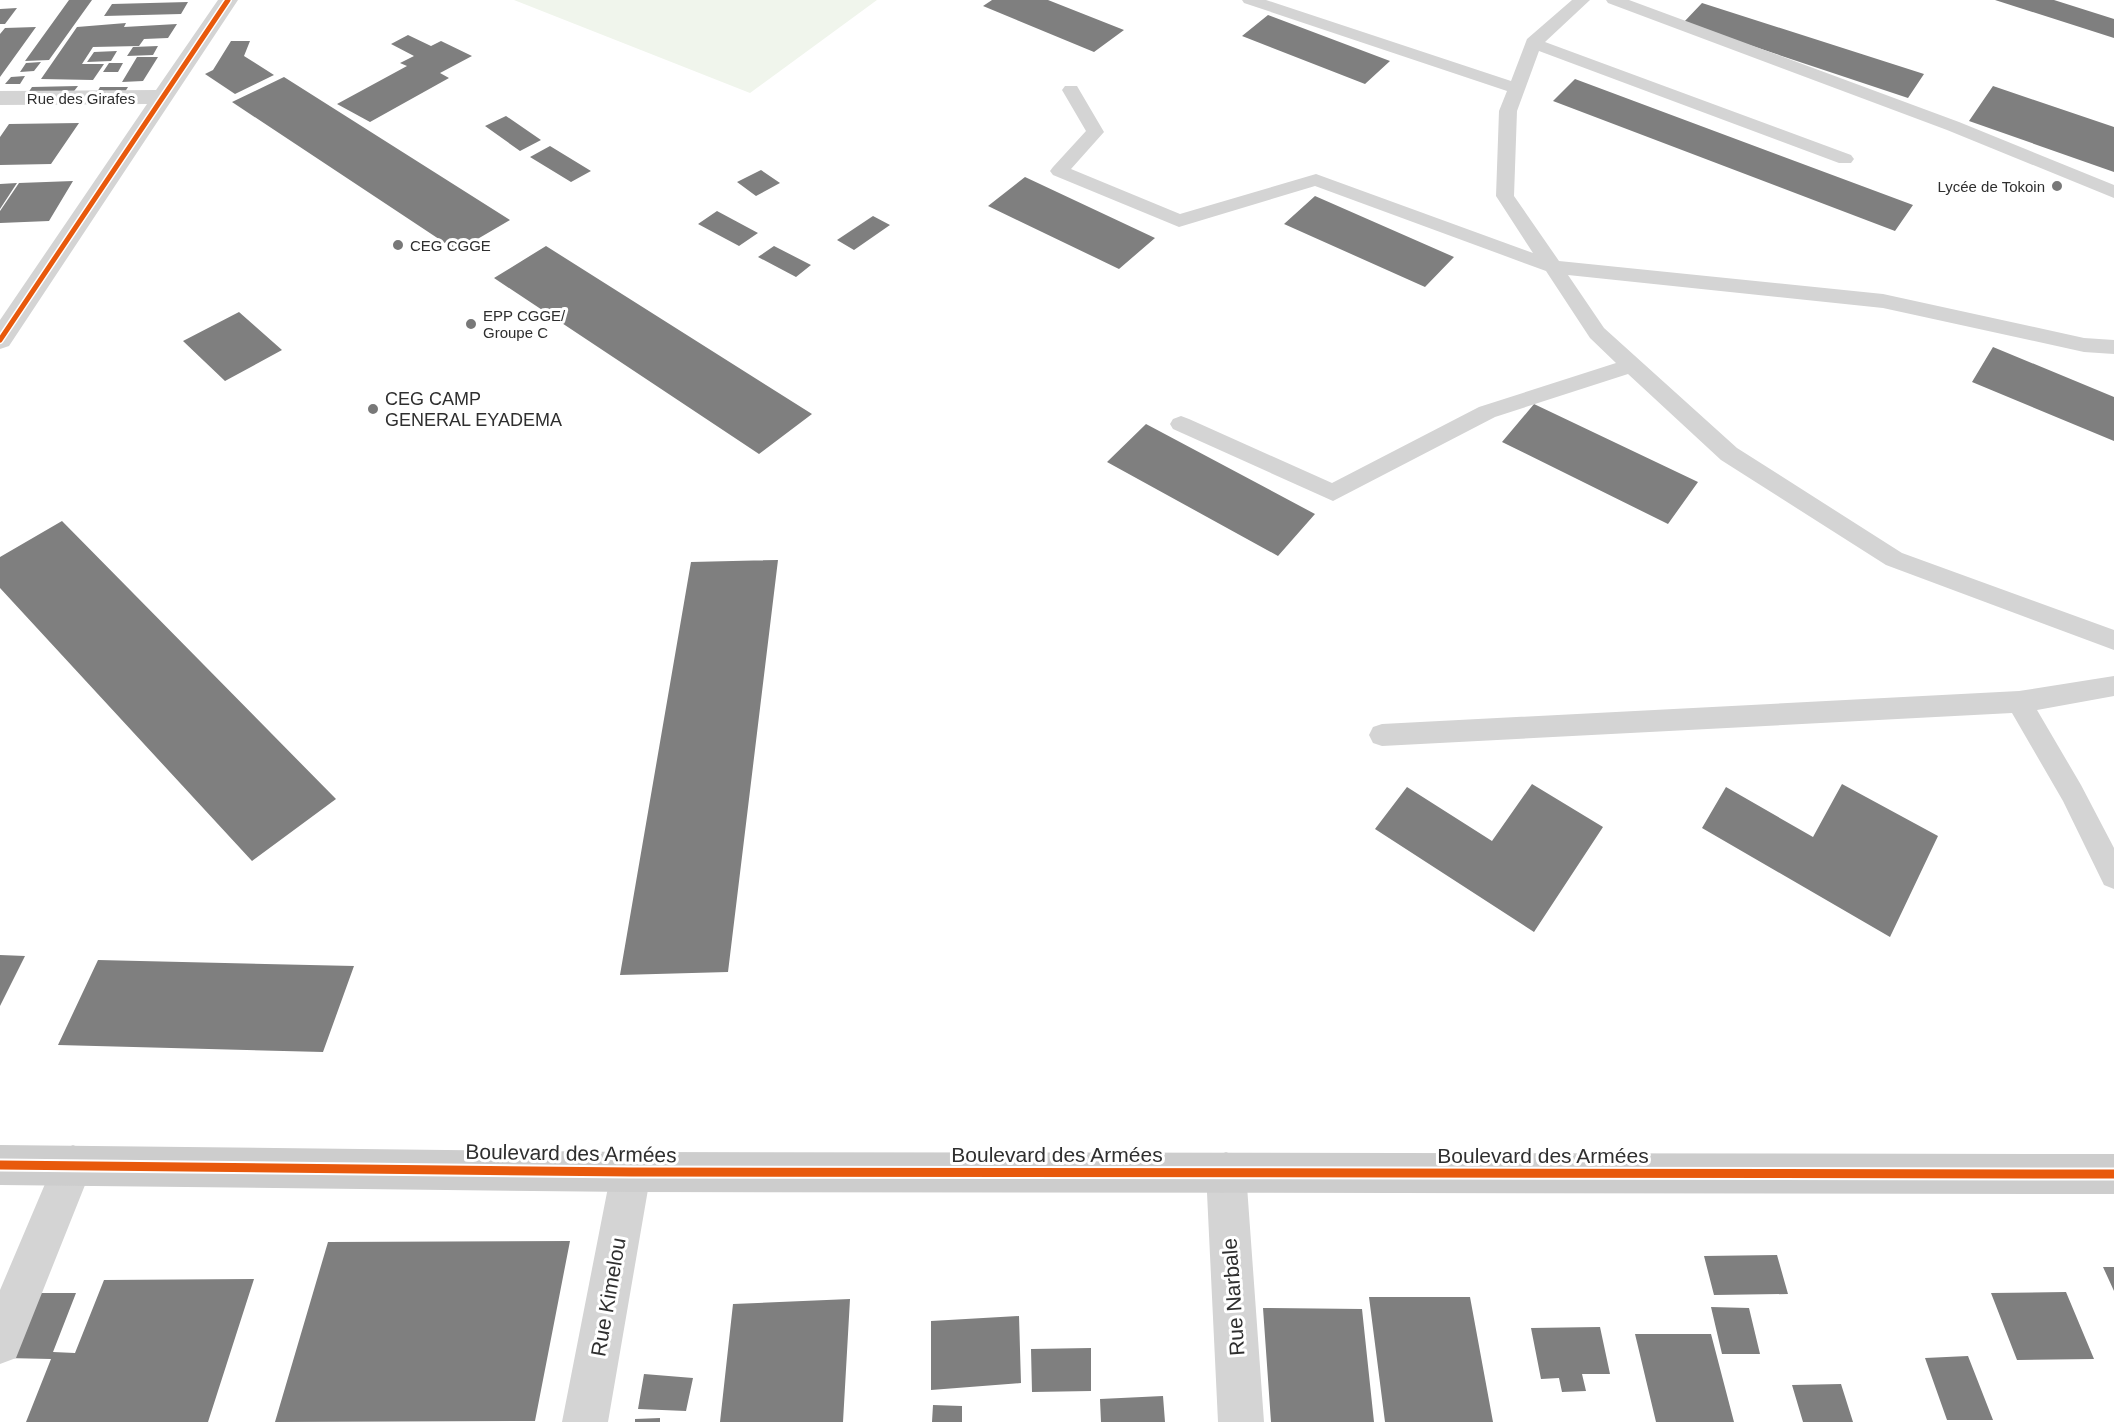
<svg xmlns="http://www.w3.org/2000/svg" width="2114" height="1422" font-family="Arial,sans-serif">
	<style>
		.green { fill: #f0f5ec }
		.building { fill: #7f7f7f }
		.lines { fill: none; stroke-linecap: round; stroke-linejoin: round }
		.lane { fill: #d4d4d4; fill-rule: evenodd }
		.street { fill: #d4d4d4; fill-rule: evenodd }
		.secondary { fill: #cdcdcd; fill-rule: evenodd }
		.cycleway-far1-casing { stroke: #fff; stroke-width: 8 }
		.cycleway-casing { stroke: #fff; stroke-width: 13 }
		.cycleway-far1 { stroke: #e8590c; stroke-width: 5 }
		.cycleway { stroke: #e8590c; stroke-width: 9 }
		.poi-dot { fill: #787878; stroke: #fff; stroke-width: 2 }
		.labels { text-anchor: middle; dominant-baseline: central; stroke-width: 6; stroke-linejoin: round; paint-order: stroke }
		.far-street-label { font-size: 15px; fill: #2f2f2f; stroke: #fff }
		.far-poi-label { font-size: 15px; fill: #2f2f2f; stroke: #fff; text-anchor: start }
		.poi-label { font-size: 18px; fill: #2f2f2f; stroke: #fff; text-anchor: start }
		.near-street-label { font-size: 21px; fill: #2f2f2f; stroke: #fff }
	</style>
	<rect width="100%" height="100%" fill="#fff"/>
	<path class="green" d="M514 0H877L750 93Z"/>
	<path class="building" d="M69 0H92L49 60 25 61Z
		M992 0H1048L1124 30 1094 52 983 6Z
		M1995 0H2054L2114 19V38Z
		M188 2 181 14 104 16 112 4Z
		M1702 3 1924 74 1908 98 1683 23Z
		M17 8 5 24H0V9Z
		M1268 15 1390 61 1365 84 1242 36Z
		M126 23 124 27 177 24 168 38 144 39 139 46 93 47 82 64H104L93 80 41 79 77 27Z
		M36 27 0 77V34L5 28Z
		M408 35 431 46 441 41 472 56 440 73 449 78 370 122 337 104 407 66 400 63 414 56 391 44Z
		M231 41H250L244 56 274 75 235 94 205 74 213 70Z
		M158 46 153 55 127 56 133 47Z
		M117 51 111 61 87 62 94 52Z
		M137 57H158L143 81 122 82Z
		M41 62 34 71 20 72 26 63Z
		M109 63H123L118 72H103Z
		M25 76 20 84H5L11 77Z
		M284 77 510 220 457 251 232 102Z
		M1575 79 1913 205 1895 231 1553 101Z
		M78 86 71 95 26 96 32 87Z
		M1993 86 2114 127V172L1969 121Z
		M100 87H128L123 95 95 96Z
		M506 116 541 140 520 151 485 126Z
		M79 123 51 164 0 165V137L9 124Z
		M550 146 591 171 571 182 530 157Z
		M761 170 780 183 756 196 737 182Z
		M1025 177 1155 238 1119 269 988 206Z
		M73 181 49 221 0 223V211L19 183Z
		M17 183 0 209V184Z
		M1315 196 1454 257 1425 287 1284 224Z
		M717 211 758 233 739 246 698 224Z
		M873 216 890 225 854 250 837 240Z
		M546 246 812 414 759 454 494 278Z
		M774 246 811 265 796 277 758 257Z
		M239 312 282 350 225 381 183 341Z
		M1993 347 2114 397V441L1972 382Z
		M1534 404 1698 482 1668 524 1502 442Z
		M1146 424 1315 514 1278 556 1107 462Z
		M62 521 336 799 252 861 0 588V557Z
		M778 560 728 972 620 975 691 562Z
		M1532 784 1603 827 1534 932 1375 829 1407 787 1492 841Z
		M1842 784 1938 836 1890 937 1702 828 1726 787 1813 837Z
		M0 955 25 956 0 1006Z
		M98 960 354 966 323 1052 58 1045Z
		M570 1241 535 1421 275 1422 328 1242Z
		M1777 1255 1788 1294 1714 1295 1704 1256Z
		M2103 1267H2114V1291Z
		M254 1279 208 1422H26L51 1359 6 1358 33 1293H76L53 1352 75 1353 104 1280Z
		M2066 1292 2094 1359 2017 1360 1991 1293Z
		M1369 1297H1470L1493 1422H1385Z
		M850 1299 843 1422H720L733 1304Z
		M1711 1307 1749 1308 1760 1354H1722Z
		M1263 1308 1362 1309 1374 1422H1271Z
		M1019 1316 1021 1383 931 1390V1321Z
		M1600 1327 1610 1374H1582L1586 1391 1562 1392 1559 1378 1541 1379 1531 1328Z
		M1635 1334H1711L1734 1422H1656Z
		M1091 1348V1391L1032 1392 1031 1349Z
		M1968 1356 1993 1420H1947L1925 1358Z
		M644 1374 693 1378 686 1411 638 1409Z
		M1841 1384 1853 1422H1803L1792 1385Z
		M1163 1396 1165 1422H1101L1100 1399Z
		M933 1405 962 1406V1422H932Z
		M660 1418V1422H635V1419Z"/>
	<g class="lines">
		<path class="lane" d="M1242 0H1266L1511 81 1527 39 1572 0H1590L1545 42 1851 155 1854 159 1851 163H1839L1539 51 1517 111 1514 196 1559 261 1883 294 2084 338 2114 340V354L2084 352 1883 308 1568 275 1604 328 1737 448 1902 553 2114 630V650L1886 565 1721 460 1628 374 1495 417 1333 501 1173 429 1170 424 1173 419 1181 416 1189 419 1332 483 1479 407 1616 363 1590 338 1546 271 1315 186 1179 227 1053 175 1050 171 1053 167 1086 131 1062 90 1065 86H1077L1104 132 1071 169 1180 214 1316 174 1533 253 1496 196 1499 111 1507 91 1244 3Z
			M1606 0H1629L1959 122 2114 185V198L1947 130 1608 3Z
			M2114 676V696L2037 710 2081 785 2114 848V889L2104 885 2063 801 2012 713 1382 746 1373 743 1369 735 1373 727 1382 724 2019 691Z"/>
		<path class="street" d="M218 0H238L9 346 0 349V320L147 104 0 105V91L156 90Z
			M73 1145 87 1151 93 1165 16 1358 0 1364V1290L59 1151Z
			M631 1152 645 1158 651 1172 608 1422H562L611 1172 617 1158Z
			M1226 1152 1240 1158 1246 1172 1264 1422H1218L1206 1172 1212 1158Z"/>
		<path class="secondary" d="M0 1145 631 1152 2114 1154V1194L631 1192 0 1185Z"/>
		<defs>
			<path id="cycleway-far1" d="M0 340 228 0"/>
			<path id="cycleway" d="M0 1165 631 1172 2114 1174"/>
		</defs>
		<use href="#cycleway-far1" class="cycleway-far1-casing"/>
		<use href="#cycleway" class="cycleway-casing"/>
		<use href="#cycleway-far1" class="cycleway-far1"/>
		<use href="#cycleway" class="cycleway"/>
	</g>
	<g class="poi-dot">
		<circle cx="2057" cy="186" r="6"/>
		<circle cx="398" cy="245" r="6"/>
		<circle cx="471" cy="324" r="6"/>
		<circle cx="373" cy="409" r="6"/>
	</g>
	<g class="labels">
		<g class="far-street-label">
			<text x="81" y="98">Rue des Girafes</text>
		</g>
		<g class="far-poi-label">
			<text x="2045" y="186" text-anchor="end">Lycée de Tokoin</text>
			<text x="410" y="245">CEG CGGE</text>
			<text x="483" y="315">EPP CGGE/<tspan x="483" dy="17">Groupe C</tspan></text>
		</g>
		<g class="poi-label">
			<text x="385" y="399">CEG CAMP<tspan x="385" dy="21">GENERAL EYADEMA</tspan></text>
		</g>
		<g class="near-street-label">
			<text transform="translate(571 1153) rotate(1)">Boulevard des Armées</text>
			<text x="1057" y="1154">Boulevard des Armées</text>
			<text x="1543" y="1155">Boulevard des Armées</text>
			<text transform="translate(608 1297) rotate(-80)">Rue Kimelou</text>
			<text transform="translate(1233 1297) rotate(-94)">Rue Narbale</text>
		</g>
	</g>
</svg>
